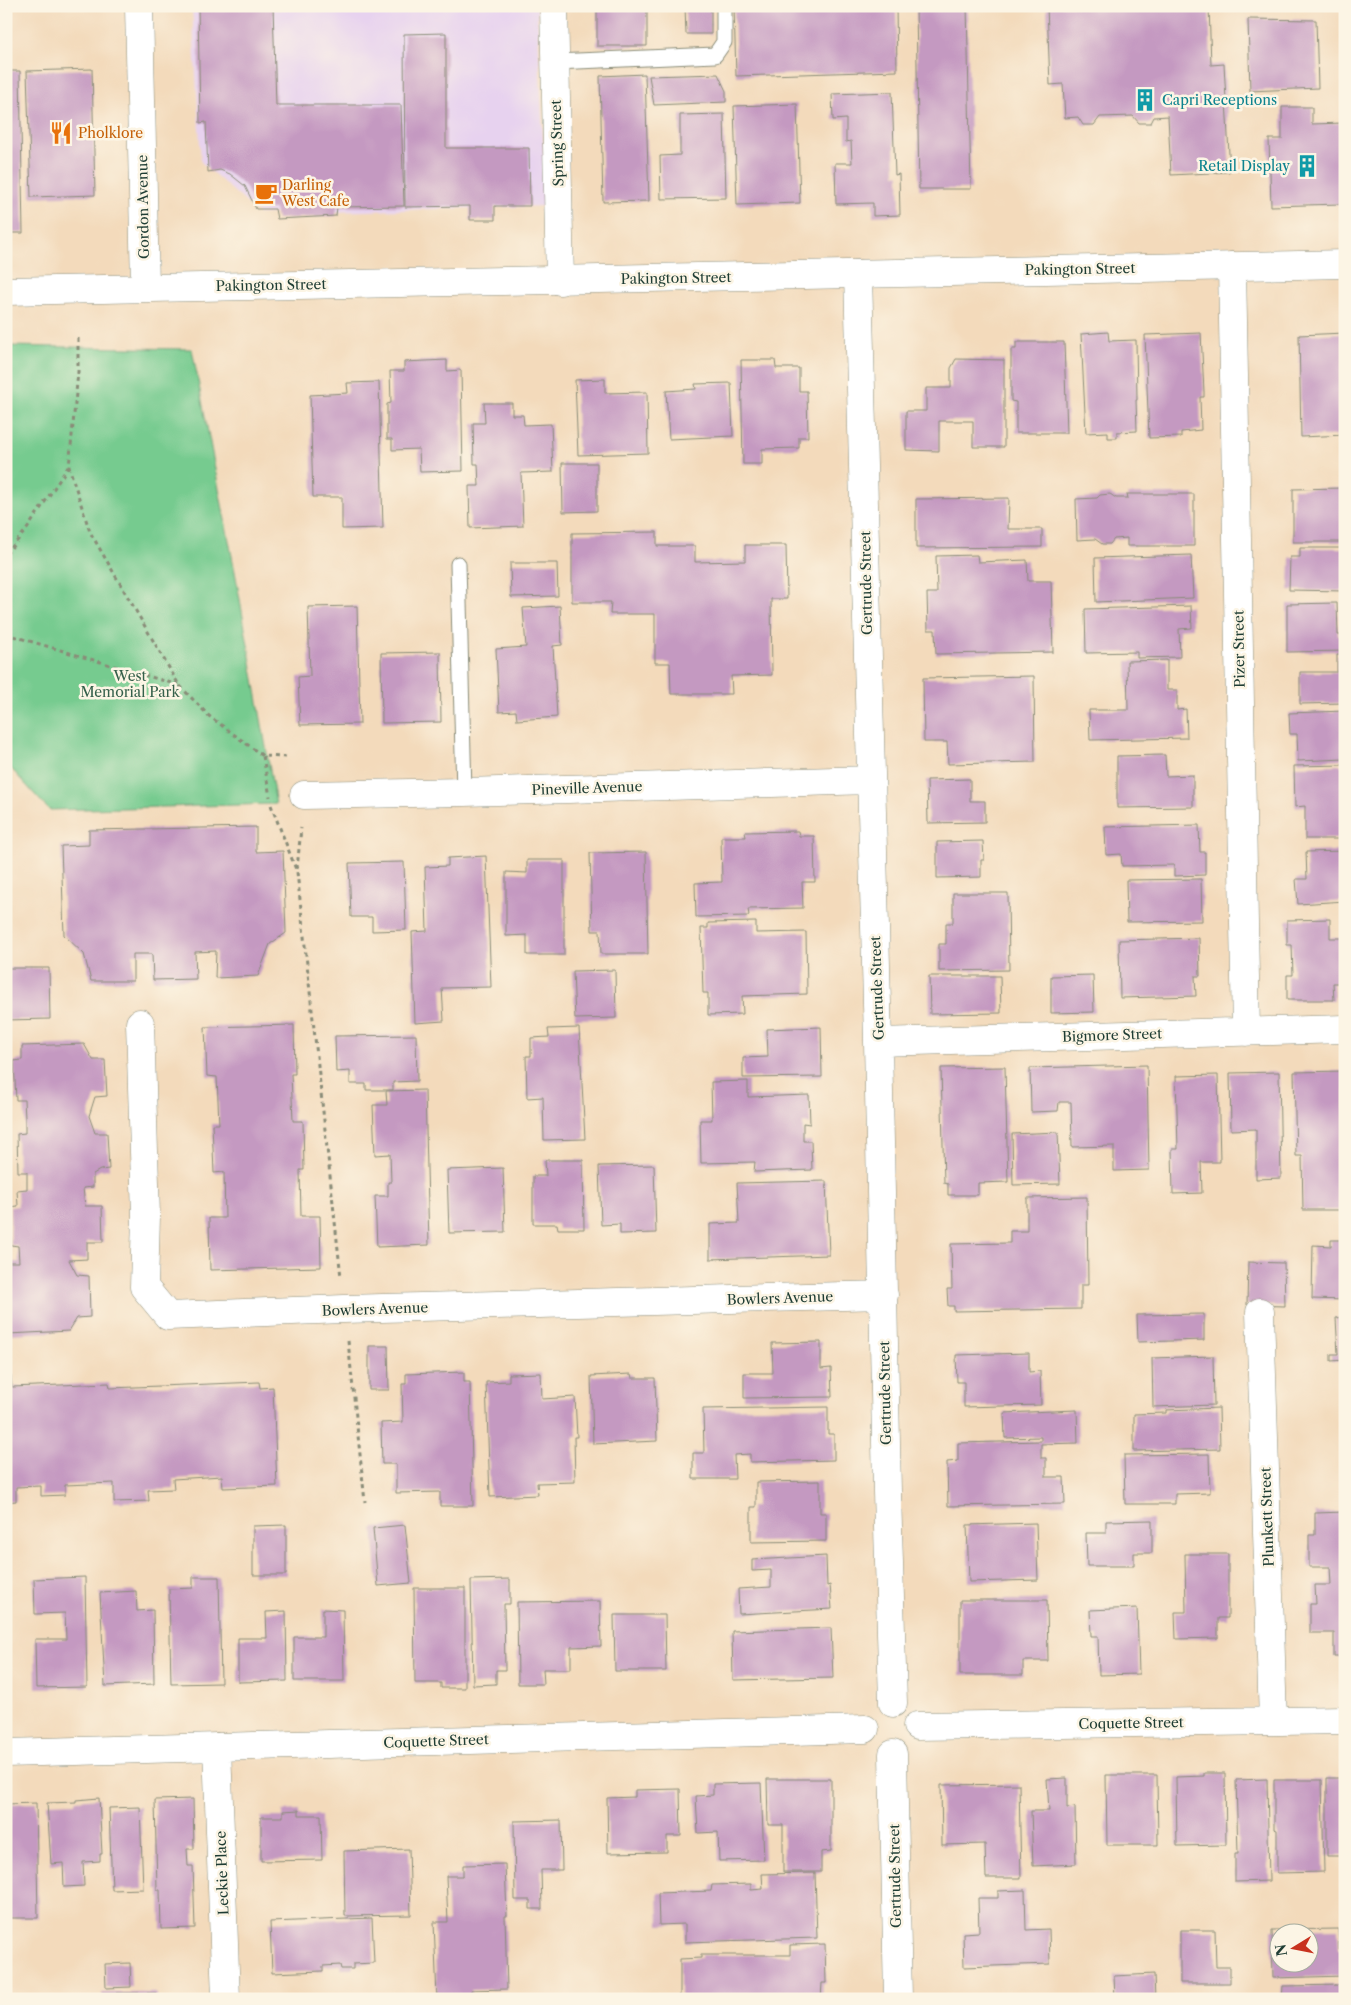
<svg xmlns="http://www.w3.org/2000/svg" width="1351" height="2005" font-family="'Libre Caslon Text',serif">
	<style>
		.built { fill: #e7d2ef }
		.green { fill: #76cb8f; stroke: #4a8462 }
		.building { fill: #c499c1; fill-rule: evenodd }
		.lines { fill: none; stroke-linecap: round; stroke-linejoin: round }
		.service-casing { stroke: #898c78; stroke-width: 17 }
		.minor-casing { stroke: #898c78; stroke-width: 29 }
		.tertiary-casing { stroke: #898c78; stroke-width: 29 }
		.path { stroke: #898c78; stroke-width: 3; stroke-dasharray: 4 4; stroke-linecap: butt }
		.service { stroke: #fff; stroke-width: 15 }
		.minor { stroke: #fff; stroke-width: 28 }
		.tertiary { stroke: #fff; stroke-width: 28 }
		.labels { text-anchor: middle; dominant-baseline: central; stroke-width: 5; stroke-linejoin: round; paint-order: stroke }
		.culture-label { font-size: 14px; fill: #0d838f; stroke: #fcf5e5; text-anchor: start }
		.food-label { font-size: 14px; fill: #c56008; stroke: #fcf5e5; text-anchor: start }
		.street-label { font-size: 14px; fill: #1f3d34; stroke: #fcf5e5 }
		.park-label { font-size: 14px; fill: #35604b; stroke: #fcf5e5 }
	</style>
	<rect width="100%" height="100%" fill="#fcf5e5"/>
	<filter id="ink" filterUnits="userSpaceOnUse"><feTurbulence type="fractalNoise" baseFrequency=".02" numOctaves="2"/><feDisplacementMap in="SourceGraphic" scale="10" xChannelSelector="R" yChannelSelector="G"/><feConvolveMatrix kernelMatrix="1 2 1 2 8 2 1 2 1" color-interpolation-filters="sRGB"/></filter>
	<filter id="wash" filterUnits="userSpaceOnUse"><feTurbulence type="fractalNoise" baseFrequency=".0096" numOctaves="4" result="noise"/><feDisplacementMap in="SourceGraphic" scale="20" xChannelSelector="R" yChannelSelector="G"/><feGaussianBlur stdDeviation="1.12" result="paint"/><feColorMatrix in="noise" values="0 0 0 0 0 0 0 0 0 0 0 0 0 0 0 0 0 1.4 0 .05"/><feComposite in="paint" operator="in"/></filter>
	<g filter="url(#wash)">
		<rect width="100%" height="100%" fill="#f3dabb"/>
		<path class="built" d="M192 6H537L546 206 259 214 201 162Z"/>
		<path class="green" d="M6 346 192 349 236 577 276 804 49 810 6 763Z"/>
		<g id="blocks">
			<path class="building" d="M198 6H273L276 105H401L404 206 337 207 336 216 277 219 275 209H256L245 186 230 174 220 170 208 172 206 122 200 123Z
				M597 6H647V46H597Z
				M685 6H711V34H686Z
				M734 6H896L897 71 736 76Z
				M916 6H967L971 189H919Z
				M1047 6H1209L1211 65 1224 64 1230 172 1171 175 1168 116 1154 117 1151 123H1139L1133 116 1100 117 1094 125H1083L1078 117 1065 118 1063 84 1050 85Z
				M1248 19 1316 20 1318 88 1250 91Z
				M446 33V148H529L530 206H495V220H470V206L405 207 404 34Z
				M92 69 95 195 31 197 27 71Z
				M6 71H20L23 233H6Z
				M645 74 649 201 603 202 600 76Z
				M718 74 726 91V102L654 105 649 76Z
				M892 92 895 175 899 174 900 215 873 216V203L836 204 835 163H852L851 141 846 142V119L833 120 832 94Z
				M797 104 800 203 737 205 734 106Z
				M1282 107H1312V124L1343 123 1345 199 1340 204 1271 206 1269 139H1282Z
				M724 114 726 198 661 199 660 156 680 155V115Z
				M1108 332 1109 341 1136 340 1137 400H1136L1137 431 1117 432V438H1108V432L1086 433 1081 334Z
				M1201 333 1204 392V397H1200L1201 430 1181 432V437L1149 438 1145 335Z
				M1345 333V435L1301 437 1299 335Z
				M1016 342H1064L1067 433H1016V402L1011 401V349H1016Z
				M956 359 1004 360V447H973V421H939V451L906 450V411H926V388H951V368Z
				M447 360V371L461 370 463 471 420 472 419 449 392 450V439H387V404L391 403 390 371H404V362Z
				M741 360H775L776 368H799V391H807L808 437H799V448L762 449V464H743Z
				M605 379V393L647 392 648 453 578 455 575 380Z
				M379 382 383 528 342 529V497H313L310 395 348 393 347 383Z
				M731 383 733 436 669 439 666 391 696 389 695 384Z
				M484 403H512V415H523L524 425 551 424 553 472 521 473 523 526 470 528 469 486H479L478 464H474L473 423H485Z
				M562 463H597V511L563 512Z
				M1343 488V542H1293V489Z
				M1110 494 1116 498H1128L1127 494H1194V546H1127V538L1114 539 1110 544H1102L1095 539 1077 540 1076 499 1097 498 1100 495Z
				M1009 498 1008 529H1042V547L916 548V499Z
				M657 532V546H695V562L745 561V545H786L787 599H771L772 675 731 676 732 694H671L670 663H655V614H610L611 602H572V533Z
				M1300 548H1345V591L1289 590 1290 557H1300Z
				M977 555 978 562 1027 560 1028 581H1051L1053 652 936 654 935 630H928L927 593H937L936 556Z
				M1191 555 1193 598 1096 602 1095 558Z
				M510 563H557L558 596 511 597Z
				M1337 603 1338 635H1345V651L1287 652V604Z
				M357 606 360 724 300 725 298 677 310 676 308 607Z
				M560 606 562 645 553 646 557 717 517 720 516 711 499 712 496 649 526 647 523 608Z
				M1191 606 1192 628 1179 629 1180 657 1137 658V652L1086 653 1085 609Z
				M440 652 441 722 382 723 381 653Z
				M1337 655H1345V703L1300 704V672H1337Z
				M1167 660V690H1177V710L1186 709 1187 738 1090 740 1089 710H1128L1127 661Z
				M1034 676 1035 762 948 764 947 742H924L923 678Z
				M1345 711V759L1298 761 1297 734H1290L1289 713Z
				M1165 755 1166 776 1193 775V807L1117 808V756Z
				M1345 765V839H1305V806L1295 807 1294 766Z
				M970 779V801H985V822L928 823 927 780Z
				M1199 825 1200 852H1205V875L1174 876V865L1122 866 1121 854 1106 855 1105 827Z
				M256 827V852L283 851 286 933 270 944 258 976 215 978 216 951 195 952 196 979 153 980 152 954H133V981H91L84 954 64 935 61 846 89 845V830Z
				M798 831 799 836H814L815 882H802L803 908 748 909 749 916 696 917 695 883 722 882 721 837H746L745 832Z
				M983 841 984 860H981V877L937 878V842Z
				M1345 851V901L1298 904 1296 879H1307L1306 852Z
				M646 852 648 954H601L600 931H592L590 853Z
				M486 856 491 987 442 988 444 1021 415 1023 412 932 427 931 425 867 448 866V858Z
				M527 860H564V955H527V935L506 936V872L527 873Z
				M404 862 406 930 372 931V917H351L349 863Z
				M1201 879 1202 921 1127 922 1126 880Z
				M953 893H1008L1009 970 939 971V944H946V923H953Z
				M1330 919V938H1345V983H1333L1334 1000H1287V975H1293L1292 945H1287V920Z
				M756 922V933L806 932 807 994 742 996 743 1014 708 1015V993H703L701 928H708V923Z
				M1199 938 1200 976H1195L1196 996 1120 998 1119 940Z
				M6 968H49L50 1019 6 1020Z
				M615 970 616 1018 575 1019 573 971Z
				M1093 975 1094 1012 1051 1013V976Z
				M929 976H1000L1001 1013 930 1014Z
				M294 1025 295 1074H291L293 1121H303L304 1170H300L301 1216H320L321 1267 210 1270 209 1218H225L224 1172 214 1173 212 1124H219L217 1077 207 1076 205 1027Z
				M821 1027 822 1077 743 1078V1058L768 1057 767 1029Z
				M579 1028 585 1139 544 1140 543 1097 527 1098 526 1056H531V1038L549 1037 548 1029Z
				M416 1035 417 1081 393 1082V1090H366V1084H350V1071L336 1072 335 1036Z
				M84 1044 93 1060H105L107 1096 95 1097 89 1116 95 1133H107L109 1169 100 1170 93 1174V1187L83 1188 85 1206H102L103 1242H87V1259L69 1260 77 1275 89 1276 90 1317 77 1318 69 1331 8 1334 6 1262H19L18 1246 11 1245 10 1207 18 1206 17 1190 27 1189V1172H18L17 1134 25 1133V1118L24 1100H16L14 1061 22 1060V1046Z
				M1147 1065 1149 1170 1114 1171V1146L1072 1147 1071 1102H1059L1058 1111 1031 1112 1030 1068Z
				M1005 1067 1008 1182 978 1183V1195H948V1184L944 1183 941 1068Z
				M1345 1071V1210H1303L1302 1156H1296L1294 1072Z
				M1279 1072 1281 1178 1256 1179V1129L1231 1130 1230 1073Z
				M1218 1075 1220 1162H1201L1202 1193 1173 1194 1172 1149H1178L1176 1076Z
				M748 1081V1097L809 1095 810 1124 803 1123V1141H811L812 1170 754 1172 755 1162 701 1163 700 1120H712L711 1082Z
				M425 1090 429 1245 377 1247 375 1196H388V1182H391L390 1154 375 1155 373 1105H387L386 1091Z
				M1058 1132 1060 1184 1013 1185 1012 1134Z
				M545 1160H583L584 1229H558L557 1224H533V1176H546Z
				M654 1165 656 1233 620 1234V1224L601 1225 599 1166Z
				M503 1168 505 1232 449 1233 447 1170Z
				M826 1181 829 1255 710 1259V1224L739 1223 737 1183Z
				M1087 1197 1088 1285H1081V1309L954 1311V1306H948L947 1289H952L951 1244 1010 1243V1231H1027V1198Z
				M1331 1240H1345V1300L1312 1299 1313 1245 1331 1246Z
				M1248 1262 1284 1263 1285 1306 1247 1305Z
				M1204 1314V1340L1138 1342 1137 1315Z
				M1345 1317V1360L1331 1361V1354H1338L1336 1318Z
				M821 1342V1369L831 1368 832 1397 744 1398V1373H773L772 1343Z
				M369 1346H388L389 1390H369Z
				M1029 1353V1372L1040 1371 1041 1405 964 1407V1382H957L956 1355Z
				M1213 1356 1214 1405 1153 1407 1152 1358Z
				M464 1372V1382H470L473 1506H440V1492L396 1493V1464H382L381 1423 403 1422 402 1384H406V1374Z
				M541 1373 542 1399 575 1397 577 1437H574L575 1482 537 1483 538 1495 490 1497 486 1382 509 1381V1374Z
				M631 1374 632 1378H655L657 1441 593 1444 591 1376Z
				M6 1375H11L12 1387 109 1383 110 1388 259 1382 260 1388 273 1387 277 1486 223 1488 222 1476 173 1479 174 1489 148 1490 149 1501 114 1502V1483L65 1485V1495L41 1496V1486L16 1487V1501L6 1502Z
				M828 1407V1434H834V1460L750 1462V1454L734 1455 735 1479H693V1453H704L703 1409Z
				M1219 1408 1220 1449 1134 1451V1414L1166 1413V1410Z
				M1077 1410 1078 1443 1041 1444V1458H1046V1477H1064L1065 1504 948 1506 947 1462 958 1461V1443L1041 1441V1437L1005 1438 1004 1413Z
				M1209 1454 1210 1493 1175 1494V1504H1125L1124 1455Z
				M820 1481V1513H826V1541L751 1542V1507H756V1482Z
				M1345 1512V1657H1334V1633H1310V1604H1316L1315 1585H1331L1330 1567H1309V1535H1315V1513Z
				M1152 1520V1553H1134V1566H1087L1086 1533H1106V1521Z
				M1036 1523 1038 1580 969 1582 967 1525Z
				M286 1525V1575H253V1526Z
				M405 1525 411 1583 378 1586 373 1528Z
				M1185 1554H1228V1618H1218V1638L1176 1639 1175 1612H1186Z
				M826 1556 827 1586 830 1585 832 1609 739 1614 738 1589 771 1587V1570L752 1571V1560Z
				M85 1577 87 1687 36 1688 35 1639H66L65 1613 35 1614 34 1579Z
				M193 1577H219L221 1683 171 1684 169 1589 193 1588Z
				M510 1579V1604H504L505 1670H496V1684L473 1685 471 1580Z
				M414 1588H465V1688H441V1683H415Z
				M136 1591 137 1611 153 1610 154 1684 105 1686 100 1593Z
				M960 1600H1047L1048 1661H1023V1675H960Z
				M600 1601 601 1646 571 1647V1669H543L544 1684H518L517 1602Z
				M1137 1608 1139 1674 1099 1675 1098 1636H1091L1090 1610Z
				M323 1609 343 1610 344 1681H294V1637H323Z
				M286 1611 287 1681 238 1682V1638H267L266 1612Z
				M614 1615H665L666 1671H615Z
				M831 1628 833 1678 733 1680 732 1631Z
				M1204 1773H1225L1226 1845 1177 1846 1176 1777 1204 1776Z
				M1106 1775H1157L1158 1845H1107Z
				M1067 1778V1808L1075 1807 1076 1864 1033 1866 1031 1811H1049L1047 1779Z
				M1327 1778H1345V1856H1327Z
				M767 1779H831V1851L821 1852V1872H783V1825H768Z
				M1267 1779 1269 1881 1235 1882V1854H1238L1236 1780Z
				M1274 1780H1322L1324 1872 1277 1873V1830L1274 1829Z
				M761 1783 764 1860 719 1861 718 1832 698 1833 696 1796 713 1795V1784Z
				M1019 1784 1021 1878H986L985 1844 942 1845 941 1785Z
				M680 1789 681 1836H667V1852L608 1853 607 1798 635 1797V1790Z
				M99 1798 102 1854H100V1861L83 1862 84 1886 64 1887 63 1863 51 1864 47 1803 76 1802V1800Z
				M193 1799 194 1849H187L188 1866H193L195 1928 161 1929 160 1890H157L155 1800Z
				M36 1803 38 1918H6V1804Z
				M140 1807 143 1889 112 1890 109 1808Z
				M299 1810V1815H321L322 1860 261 1861V1817H283V1811Z
				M561 1820 562 1870H541L542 1909H530V1900H515L514 1821Z
				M409 1849 411 1915 345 1916 344 1851Z
				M505 1864 507 1916H505L507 1989 471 1990V1999H437L434 1922H448L446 1876H463V1865Z
				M815 1873 817 1938 685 1942V1924L659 1925 658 1893 711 1891 712 1885 751 1884V1890L763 1889 762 1874Z
				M1025 1890 1026 1930 1049 1929 1050 1964 964 1967 963 1933 979 1932 978 1898H998V1891Z
				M372 1918 374 1963 353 1964V1969H341L340 1965 323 1966V1971L272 1973 270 1922Z
				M1338 1929 1339 1950H1345V1976L1273 1978 1272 1930ZM1278 1932H1308V1962H1278Z
				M1180 1930H1215L1216 1967H1230V1983H1180Z
				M825 1944 826 1983H822L821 1999H680V1959L701 1958V1955H790V1945Z
				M130 1963 131 1987 106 1988 105 1964Z
				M1154 1974 1155 1999H1115L1114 1976Z
				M1345 1985V1999H1282L1283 1986Z
				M102 1993H156V1999H102Z"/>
		</g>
	</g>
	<g filter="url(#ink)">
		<use href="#blocks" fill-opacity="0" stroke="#898c78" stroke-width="1"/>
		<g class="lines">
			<defs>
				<path id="service" d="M555 62 715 55 724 42V6
					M458 564 464 792"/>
				<path id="minor" d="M554 6 560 281
					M1232 266 1246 1032
					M858 274 878 1042 887 1492 893 1703
					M304 795 464 792 870 780
					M140 1023 146 1216 144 1287 168 1316 344 1309 884 1295
					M878 1042 1345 1029
					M1260 1312 1273 1721
					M917 1726 1345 1720
					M217 1747 226 1999
					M6 1753 865 1729
					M893 1754 898 1999"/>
				<path id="tertiary" d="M139 6 145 287
					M6 291 1345 264"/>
			</defs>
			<use href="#service" class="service-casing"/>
			<use href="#minor" class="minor-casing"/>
			<use href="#tertiary" class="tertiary-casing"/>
			<path class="path" d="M78 338V372L69 467 90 532 179 685 209 716 263 756 286 757
				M6 554 27 529 68 467
				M6 634 178 685
				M263 756 270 797
				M271 805 297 872 341 1277
				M297 869 301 828
				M348 1341 365 1502"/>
			<use href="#service" class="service"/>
			<use href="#minor" class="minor"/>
			<use href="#tertiary" class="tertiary"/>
		</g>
	</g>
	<defs>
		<symbol id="building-bare" viewBox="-9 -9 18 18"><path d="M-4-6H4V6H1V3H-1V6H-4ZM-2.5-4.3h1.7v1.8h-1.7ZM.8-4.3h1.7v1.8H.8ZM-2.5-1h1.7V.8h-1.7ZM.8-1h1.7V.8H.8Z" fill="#0f9aa8" stroke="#fcf5e5" stroke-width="2.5" paint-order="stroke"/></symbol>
		<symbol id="restaurant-bare" viewBox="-9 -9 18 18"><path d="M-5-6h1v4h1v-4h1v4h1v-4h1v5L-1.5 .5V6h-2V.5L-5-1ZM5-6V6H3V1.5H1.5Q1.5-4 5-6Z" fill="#e8710a" stroke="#fcf5e5" stroke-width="2.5" paint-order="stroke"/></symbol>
		<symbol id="cafe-bare" viewBox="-9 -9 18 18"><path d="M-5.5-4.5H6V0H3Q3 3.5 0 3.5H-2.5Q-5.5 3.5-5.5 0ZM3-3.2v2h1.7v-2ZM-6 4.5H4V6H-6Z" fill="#e8710a" stroke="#fcf5e5" stroke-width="2.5" paint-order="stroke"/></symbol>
	</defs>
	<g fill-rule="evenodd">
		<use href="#building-bare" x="1129" y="84" width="32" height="32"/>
		<use href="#restaurant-bare" x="45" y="117" width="32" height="32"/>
		<use href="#building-bare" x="1291" y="150" width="32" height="32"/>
		<use href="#cafe-bare" x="250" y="177" width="32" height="32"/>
	</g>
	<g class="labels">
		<g class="culture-label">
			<text x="1162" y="100">Capri Receptions</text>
			<text x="1290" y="166" text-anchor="end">Retail Display</text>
		</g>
		<g class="food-label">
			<text x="78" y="133">Pholklore</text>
			<text x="282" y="185">Darling<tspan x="282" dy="16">West Cafe</tspan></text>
		</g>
		<g class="street-label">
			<text transform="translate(557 143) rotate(-92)">Spring Street</text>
			<text transform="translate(143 207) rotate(-91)">Gordon Avenue</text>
			<text transform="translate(1080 269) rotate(-1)">Pakington Street</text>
			<text transform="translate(676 278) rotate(-1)">Pakington Street</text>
			<text transform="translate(271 285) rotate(-1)">Pakington Street</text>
			<text transform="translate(866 583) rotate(-91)">Gertrude Street</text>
			<text transform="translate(1239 649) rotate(-91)">Pizer Street</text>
			<text transform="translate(587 788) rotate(-2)">Pineville Avenue</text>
			<text transform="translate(877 988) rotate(-92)">Gertrude Street</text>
			<text transform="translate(1112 1035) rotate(-2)">Bigmore Street</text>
			<text transform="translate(780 1298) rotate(-2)">Bowlers Avenue</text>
			<text transform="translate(375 1309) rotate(-2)">Bowlers Avenue</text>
			<text transform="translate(885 1393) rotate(-91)">Gertrude Street</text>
			<text transform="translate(1267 1517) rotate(-92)">Plunkett Street</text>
			<text transform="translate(1131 1723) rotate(-1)">Coquette Street</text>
			<text transform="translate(436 1741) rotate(-2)">Coquette Street</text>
			<text transform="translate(222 1873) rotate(-92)">Leckie Place</text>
			<text transform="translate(895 1876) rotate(-91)">Gertrude Street</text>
		</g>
		<g class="park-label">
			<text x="130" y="676">West<tspan x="130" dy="16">Memorial Park</tspan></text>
		</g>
	</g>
	<rect width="1351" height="2005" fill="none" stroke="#fcf5e5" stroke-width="25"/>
	<g transform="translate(1294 1948) rotate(260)"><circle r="24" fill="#fcf5e5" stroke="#a4ab9e"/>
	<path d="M0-4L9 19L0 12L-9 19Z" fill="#c8321e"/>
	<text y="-8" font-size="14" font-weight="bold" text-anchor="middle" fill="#1f3d34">N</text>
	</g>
</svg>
